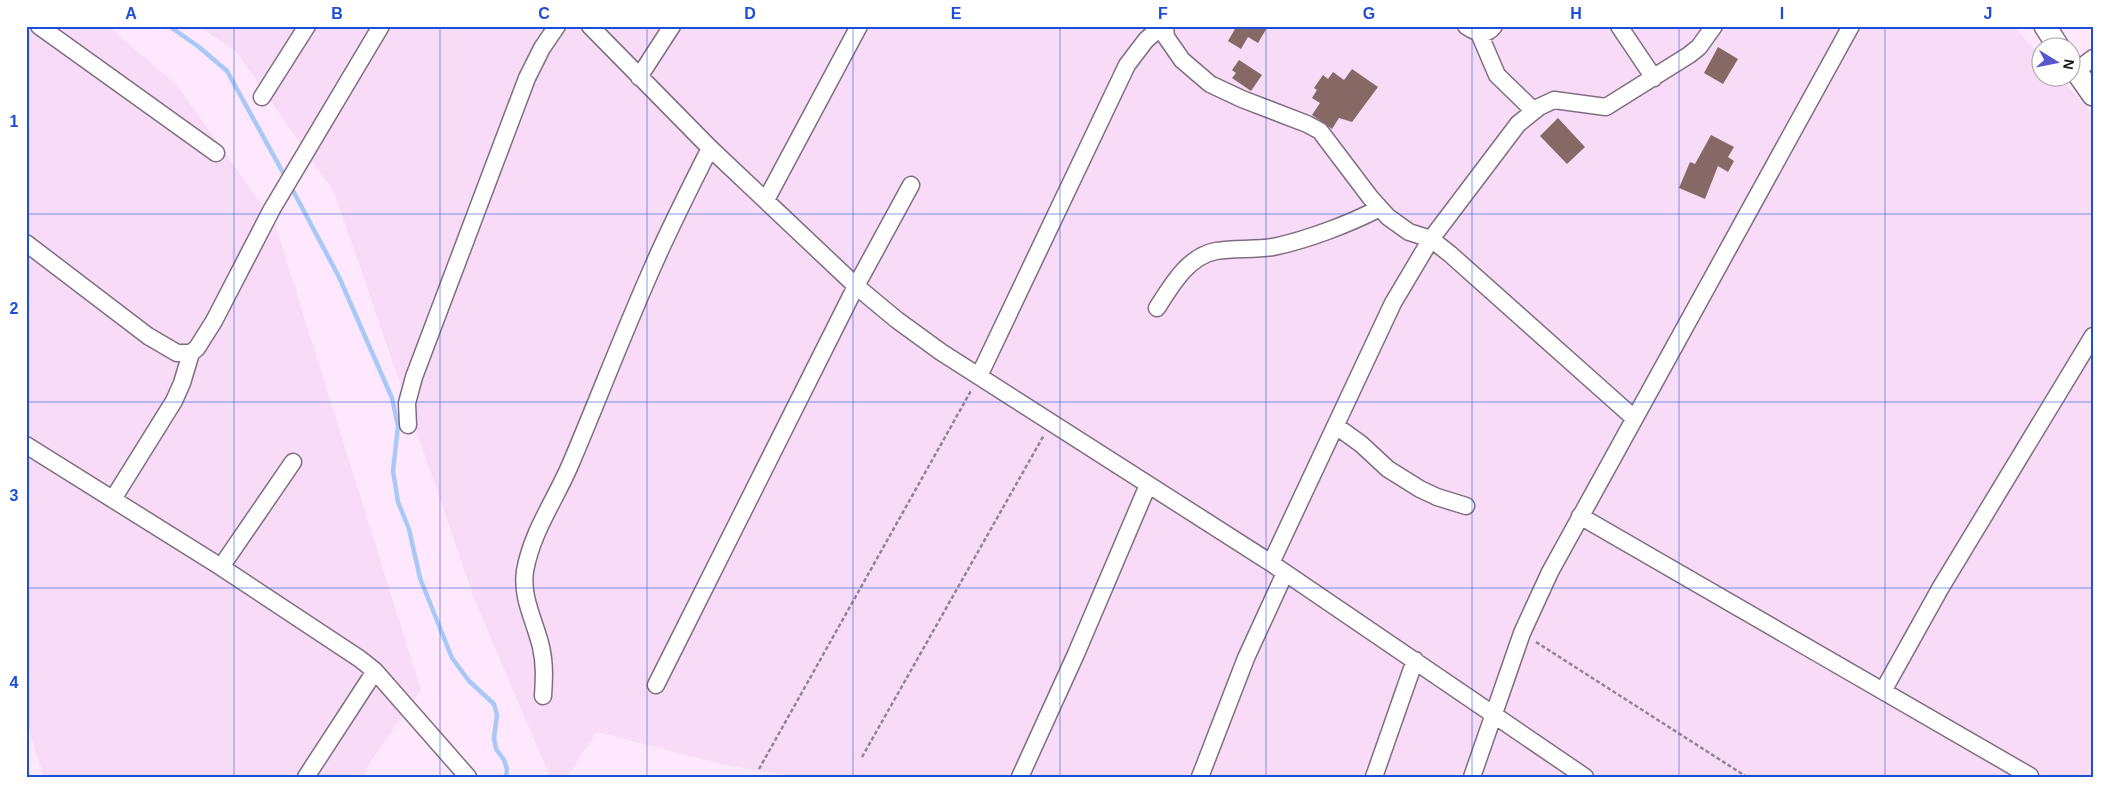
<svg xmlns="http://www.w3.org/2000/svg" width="2119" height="803" font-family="Helvetica,sans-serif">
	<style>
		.built { fill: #f7dbf7 }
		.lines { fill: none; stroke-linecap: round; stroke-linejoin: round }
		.stream { stroke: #a8c9f7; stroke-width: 4.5 }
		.building { fill: #866965 }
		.minor-casing { stroke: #816d81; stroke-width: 19 }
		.major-casing { stroke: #816d81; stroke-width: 24 }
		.path { stroke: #938493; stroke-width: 2.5; stroke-dasharray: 4 2.5; stroke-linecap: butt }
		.minor { stroke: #fff; stroke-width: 16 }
		.major { stroke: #fff; stroke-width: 21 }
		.grid { fill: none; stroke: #1d4ed8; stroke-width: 1; stroke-opacity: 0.55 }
		.neatline { fill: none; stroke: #1d4ed8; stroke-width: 2 }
		.grid-label { font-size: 16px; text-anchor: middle; font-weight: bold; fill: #1d4ed8 }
	</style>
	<rect width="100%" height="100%" fill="#ffe8fe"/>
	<path class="built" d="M26 26H108L177 85 275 224 421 690 369 764 364 777H44L26 722Z
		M197 26H2014L2041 57 2042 78H2060L2093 114V777H799L725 765 597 732 567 777H550L475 601 334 192 235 50Z"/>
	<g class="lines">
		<path class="stream" d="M169 26 199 47 227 71 286 178
			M290 185 339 277 392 398 398 426 393 471 398 502 409 529 420 578 452 658 469 681 494 704 497 715 494 738 496 749 504 760 507 769 506 777"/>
	</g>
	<path class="building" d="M1230 26H1268L1258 43 1248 37 1241 49 1228 41 1235 29Z
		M1718 47 1738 59 1723 84 1704 73Z
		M1239 60 1262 75 1251 91 1232 78 1236 73 1232 70Z
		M1352 69 1378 87 1352 122 1339 118 1332 129 1312 115 1320 103 1312 98 1317 90 1314 88 1323 75 1328 79 1333 72 1344 80Z
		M1558 118 1585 147 1567 164 1540 136Z
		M1711 135 1734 147 1728 157 1734 161 1728 172 1718 166 1705 199 1679 188 1690 162 1695 164Z"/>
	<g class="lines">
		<defs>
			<path id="minor" d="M39 26 216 153
				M590 26 710 148 856 286 897 320 941 352 1271 563 1585 777
				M1165 26 1166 37 1182 60 1210 84 1242 99 1307 124 1320 131 1370 197 1388 217 1409 232 1431 239 1450 254 1634 418
				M1466 26C1476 33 1486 37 1494 26
				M1619 26 1654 78
				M1479 33 1497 75 1534 111
				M2076 71 2093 58
				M639 77 672 26
				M262 97 307 26
				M766 200 859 26
				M26 243 148 336 177 353H191L197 348 214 321 272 209 381 26
				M1157 308C1171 286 1188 256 1216 251 1235 248 1254 250 1273 247 1307 240 1349 224 1380 208
				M979 376 1127 65 1146 40 1162 26
				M408 425 407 403 414 377 527 78 542 48 557 26
				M1336 426 1361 444 1388 469 1420 489 1437 497 1466 506
				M26 445 221 567 360 659 375 671 468 777
				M113 499 174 401 182 383 191 353
				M1580 516 2030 776
				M1271 563 1393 303 1431 239 1518 124 1539 107 1554 100 1606 107 1689 55 1699 47 1714 26
				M221 567 293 462
				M656 685 856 286 911 185
				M1883 691 1941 587 2093 336
				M543 696C544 680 545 664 541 647 535 621 521 598 525 571 532 531 556 499 571 463 599 397 625 329 654 264 671 225 691 186 710 148
				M306 777 375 671
				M1020 777 1076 654 1148 485
				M1200 777 1246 658 1285 573
				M1374 777 1415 660
				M1472 777 1522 633 1550 572 1851 26"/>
			<path id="major" d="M2045 26 2059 48
				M2072 65 2093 95"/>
		</defs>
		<use href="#minor" class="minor-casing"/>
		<use href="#major" class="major-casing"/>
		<path class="path" d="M1536 642 1747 777
			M862 757 1044 435
			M759 769 972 389"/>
		<use href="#minor" class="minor"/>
		<use href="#major" class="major"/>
	</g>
	<path class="grid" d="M234 26V777M440 26V777M647 26V777M853 26V777M1060 26V777M1266 26V777M1472 26V777M1679 26V777M1885 26V777M26 214H2093M26 402H2093M26 588H2093"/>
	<rect width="2119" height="803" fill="none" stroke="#ffffff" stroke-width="55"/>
	<g transform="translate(2056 62) rotate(100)"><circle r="24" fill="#ffffff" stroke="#a3a0a3"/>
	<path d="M0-4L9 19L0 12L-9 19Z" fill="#5756cd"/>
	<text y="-8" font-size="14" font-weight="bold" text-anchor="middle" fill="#181118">N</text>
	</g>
	<rect x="28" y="28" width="2064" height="748" class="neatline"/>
	<g class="grid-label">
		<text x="131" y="19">A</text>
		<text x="337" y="19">B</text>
		<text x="544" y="19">C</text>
		<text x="750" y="19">D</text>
		<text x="956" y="19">E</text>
		<text x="1163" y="19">F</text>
		<text x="1369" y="19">G</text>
		<text x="1576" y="19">H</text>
		<text x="1782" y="19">I</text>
		<text x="1988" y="19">J</text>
		<text x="14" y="127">1</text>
		<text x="14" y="314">2</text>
		<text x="14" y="501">3</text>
		<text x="14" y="688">4</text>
	</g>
</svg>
